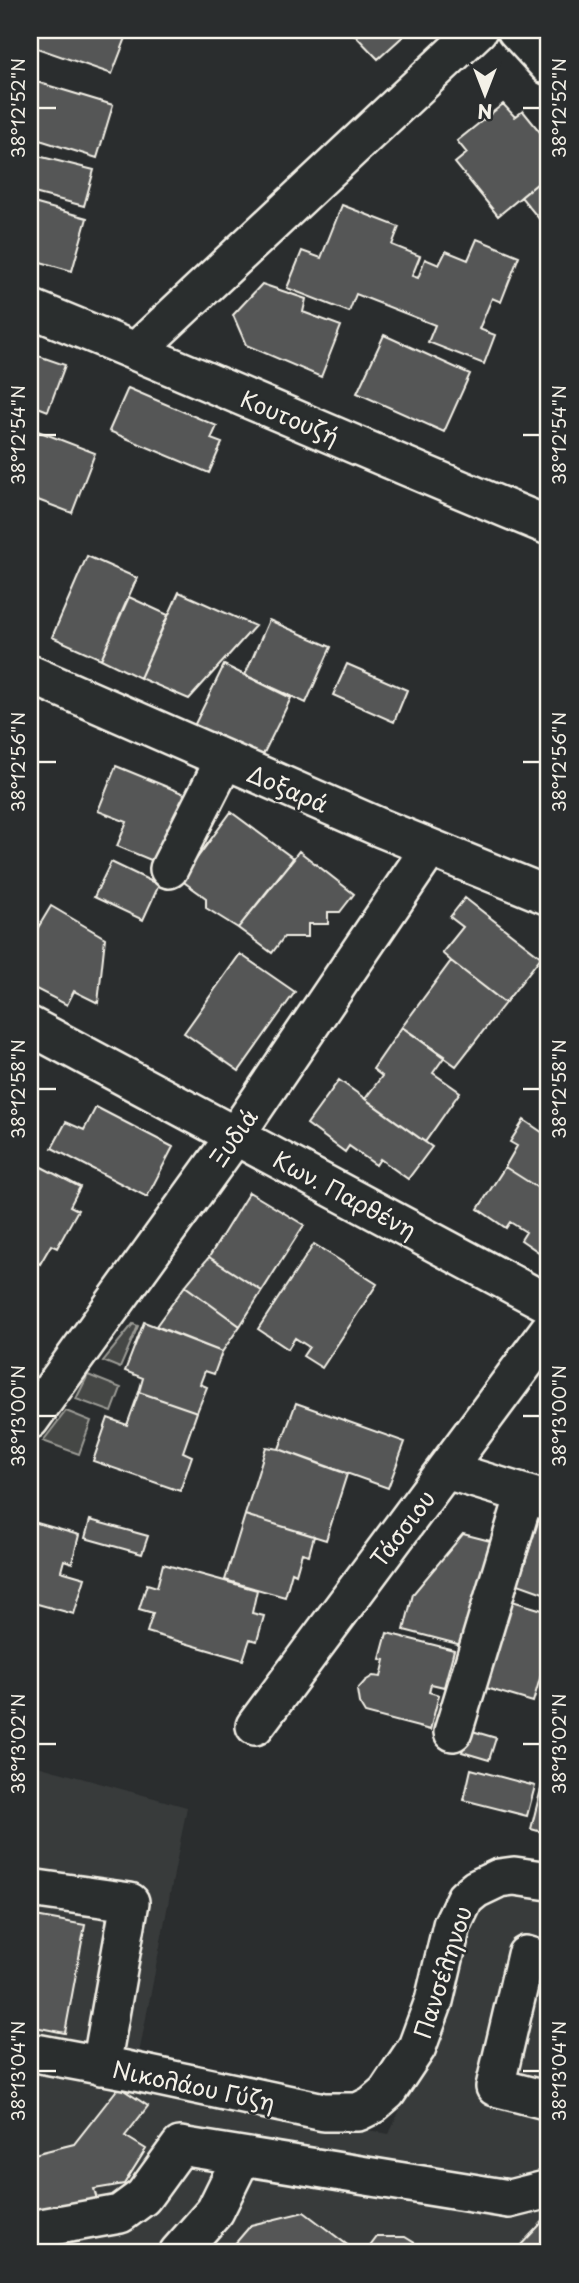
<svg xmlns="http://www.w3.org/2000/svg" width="579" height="2283" font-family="'Playpen Sans',sans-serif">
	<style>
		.built { fill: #373a3a }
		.green { fill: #444645; stroke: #9c9c96; stroke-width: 2 }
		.building { fill: #555756; stroke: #f4f1e8; stroke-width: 2 }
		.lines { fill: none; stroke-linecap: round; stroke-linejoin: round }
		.minor-casing { stroke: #f4f1e8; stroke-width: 42 }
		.minor { stroke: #2a2d2e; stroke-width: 37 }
		.ticks { fill: none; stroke: #f4f1e8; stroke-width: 2.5 }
		.labels { text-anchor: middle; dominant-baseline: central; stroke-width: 5; stroke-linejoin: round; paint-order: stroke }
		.street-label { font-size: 23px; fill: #f4f1e8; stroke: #2a2d2e }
		.neatline { fill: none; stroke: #f4f1e8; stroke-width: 2.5 }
		.ticks-label { font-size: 18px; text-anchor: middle; fill: #f4f1e8 }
	</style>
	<rect width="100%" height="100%" fill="#2a2d2e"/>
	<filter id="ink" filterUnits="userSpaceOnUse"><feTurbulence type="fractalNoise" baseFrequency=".0143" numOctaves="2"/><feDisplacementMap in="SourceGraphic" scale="14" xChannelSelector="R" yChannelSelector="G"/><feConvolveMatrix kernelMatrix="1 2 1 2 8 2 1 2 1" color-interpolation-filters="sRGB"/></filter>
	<g filter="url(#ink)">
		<path class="built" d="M30 1764 187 1807 133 2085 389 2134 423 2057 468 1918 500 1891 549 1900V2253H30Z"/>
		<path class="green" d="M133 1324 138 1326 120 1368 103 1361Z
			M88 1375 121 1388 112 1412 76 1399Z
			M66 1411 91 1421 79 1454 43 1441Z"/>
		<path class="building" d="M37 30H129L112 74 31 46Z
			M350 30H410L378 59Z
			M30 80 113 105 97 158 30 137Z
			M503 104 515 117 523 111 549 143V174L498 216 455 163 467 153 457 141Z
			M30 154 94 170 84 206 30 192Z
			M549 174V231L521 197Z
			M30 202 87 218 72 271 30 259Z
			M342 205 399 227 392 245 420 256 412 276 418 278 425 259 439 265 446 251 468 260 477 239 519 256 501 302 492 298 479 329 495 335 484 364 428 342 435 325 356 294 349 312 287 288 302 251 321 258Z
			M262 284 306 299 303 312 341 326 321 377 246 345 233 315Z
			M384 335 470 374 444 432 357 393Z
			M30 353 65 365 48 411 30 404Z
			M128 388 217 426 211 439 222 443 209 473 109 431Z
			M30 428 95 453 72 513 30 497Z
			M87 556 137 578 101 659 52 637Z
			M179 592 255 626 189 699 140 678Z
			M129 597 168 615 140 678 101 659Z
			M269 620 331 647 306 703 245 675Z
			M347 664 407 690 394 722 333 695Z
			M224 665 291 698 260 761 193 728Z
			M116 766 187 795 158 863 117 846 127 822 98 811Z
			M231 812 294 859 238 928 206 908V898L181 880Z
			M299 851 354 894 340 912H328V924H308V937H284L272 953 238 928Z
			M111 862 159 885 143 920 94 897Z
			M465 898 541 957 505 1003 451 961 442 953 463 927 450 917Z
			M51 906 105 938 98 1003 74 991 67 1005 30 986V941Z
			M240 954 295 992 239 1071 184 1033Z
			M451 961 505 1003 456 1066 402 1027Z
			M402 1027 445 1056 433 1073 460 1092 425 1142 365 1099 382 1076 373 1069Z
			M339 1080 432 1147 408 1179 380 1159 376 1165 349 1146 345 1152 307 1124Z
			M96 1107 173 1147 147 1197 52 1148 66 1122 84 1130Z
			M524 1120 549 1137V1195L505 1167 517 1146 510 1142Z
			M30 1161 80 1187 70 1206 78 1210 57 1248 51 1245 40 1264 30 1258Z
			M505 1167 549 1195V1259L521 1240 526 1232 510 1222 506 1228 478 1209Z
			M249 1192 304 1225 262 1291 209 1257Z
			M314 1244 377 1284 322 1368 303 1356 309 1347 295 1338 288 1349 258 1329Z
			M209 1257 262 1291 240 1326 185 1286Z
			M185 1286 240 1326 222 1352 156 1326Z
			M144 1322 222 1352 214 1374 205 1371 200 1384 207 1387 197 1412 139 1392 143 1378 125 1371Z
			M139 1392 197 1412 183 1452 192 1456 180 1491 93 1461 108 1418 127 1425Z
			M296 1403 405 1442 388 1488 279 1449Z
			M266 1447 279 1449 347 1474 326 1540 245 1515Z
			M541 1513 549 1515V1595L518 1584Z
			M245 1515 314 1536 309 1555 302 1553 296 1574 292 1572 285 1597 225 1580Z
			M90 1520 148 1536 142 1554 85 1538Z
			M30 1521 79 1535 72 1563 64 1560 61 1571 85 1578 74 1614 30 1602Z
			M463 1534 502 1544 473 1648 404 1630 413 1594Z
			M163 1564 257 1590 252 1613 264 1616 257 1641 250 1639 243 1660 147 1632 153 1613 139 1609 147 1584 157 1587Z
			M509 1600 549 1612V1648L533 1702 483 1687Z
			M387 1633 454 1650 444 1687 431 1684 429 1692 439 1695 430 1730 365 1713 359 1703 357 1690 365 1681 373 1676 381 1677 385 1660 380 1659Z
			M549 1648V1677L541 1675Z
			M469 1730 496 1738 489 1760 462 1752Z
			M548 1761H549V1834L531 1829Z
			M471 1769 535 1786 527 1816 464 1800Z
			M30 1915 85 1925 65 2033 30 2026Z
			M119 2087 148 2106 125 2136 146 2149 124 2184 94 2189 98 2203 30 2216V2155L74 2144Z
			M304 2212 358 2253H227L251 2225Z
			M549 2215V2253H526L519 2247Z
			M377 2237H405L431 2253H365Z"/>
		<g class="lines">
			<defs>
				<path id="minor" d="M516 30 549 66
					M30 308C204 378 375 455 549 526
					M136 351 478 30
					M30 674 381 828 549 896
					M169 869 224 761
					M30 1026 549 1304
					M30 1420 235 1136 430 848
					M446 1470 548 1501
					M255 1726 549 1330
					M453 1732 525 1494
					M30 1888 130 1902 101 2066
					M549 1962 526 1955 495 2087 549 2101
					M30 2052 126 2070 324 2112H358L372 2105 387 2092 417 2047 434 2001 452 1925 465 1898 476 1889 499 1878 514 1876 549 1881
					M30 2230 120 2214 143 2197 180 2146 509 2199 549 2189
					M178 2253 215 2211 242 2156"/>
			</defs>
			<use href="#minor" class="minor-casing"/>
			<use href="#minor" class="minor"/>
		</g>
	</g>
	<path class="ticks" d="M38 108H56M523 108H540M38 435H56M523 435H540M38 762H56M523 762H540M38 1089H56M523 1089H540M38 1416H56M523 1416H540M38 1744H56M523 1744H540M38 2071H56M523 2071H540"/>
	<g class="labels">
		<g class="street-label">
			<text transform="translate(290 417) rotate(23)">Κουτουζή</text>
			<text transform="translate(288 788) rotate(23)">Δοξαρά</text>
			<text transform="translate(233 1137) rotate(-55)">Ξυδιά</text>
			<text transform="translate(345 1194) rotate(28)">Κων. Παρθένη</text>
			<text transform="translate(402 1528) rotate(-53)">Τάσσιου</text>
			<text transform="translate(442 1972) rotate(-72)">Πανσέληνου</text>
			<text transform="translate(194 2085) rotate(12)">Νικολάου Γύζη</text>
		</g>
	</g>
	<rect width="579" height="2283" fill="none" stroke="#2a2d2e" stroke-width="77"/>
	<g transform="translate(485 94) rotate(180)" stroke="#2a2d2e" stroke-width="5" paint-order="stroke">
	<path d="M0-5L12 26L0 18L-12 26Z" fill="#f4f1e8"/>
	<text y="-10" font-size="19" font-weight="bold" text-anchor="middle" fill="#f4f1e8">N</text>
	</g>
	<rect x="38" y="38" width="502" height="2206" class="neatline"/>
	<g class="ticks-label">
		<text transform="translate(560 108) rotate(-90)" y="6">38°12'52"N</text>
		<text transform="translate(19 108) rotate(-90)" y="6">38°12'52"N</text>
		<text transform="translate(560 435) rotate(-90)" y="6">38°12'54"N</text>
		<text transform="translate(19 435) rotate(-90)" y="6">38°12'54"N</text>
		<text transform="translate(19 762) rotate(-90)" y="6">38°12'56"N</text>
		<text transform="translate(560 762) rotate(-90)" y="6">38°12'56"N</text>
		<text transform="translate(19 1089) rotate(-90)" y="6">38°12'58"N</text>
		<text transform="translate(560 1089) rotate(-90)" y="6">38°12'58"N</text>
		<text transform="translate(560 1416) rotate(-90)" y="6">38°13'00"N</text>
		<text transform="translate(19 1416) rotate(-90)" y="6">38°13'00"N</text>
		<text transform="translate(19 1744) rotate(-90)" y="6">38°13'02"N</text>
		<text transform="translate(560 1744) rotate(-90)" y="6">38°13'02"N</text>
		<text transform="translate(560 2071) rotate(-90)" y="6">38°13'04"N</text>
		<text transform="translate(19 2071) rotate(-90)" y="6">38°13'04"N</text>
	</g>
</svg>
